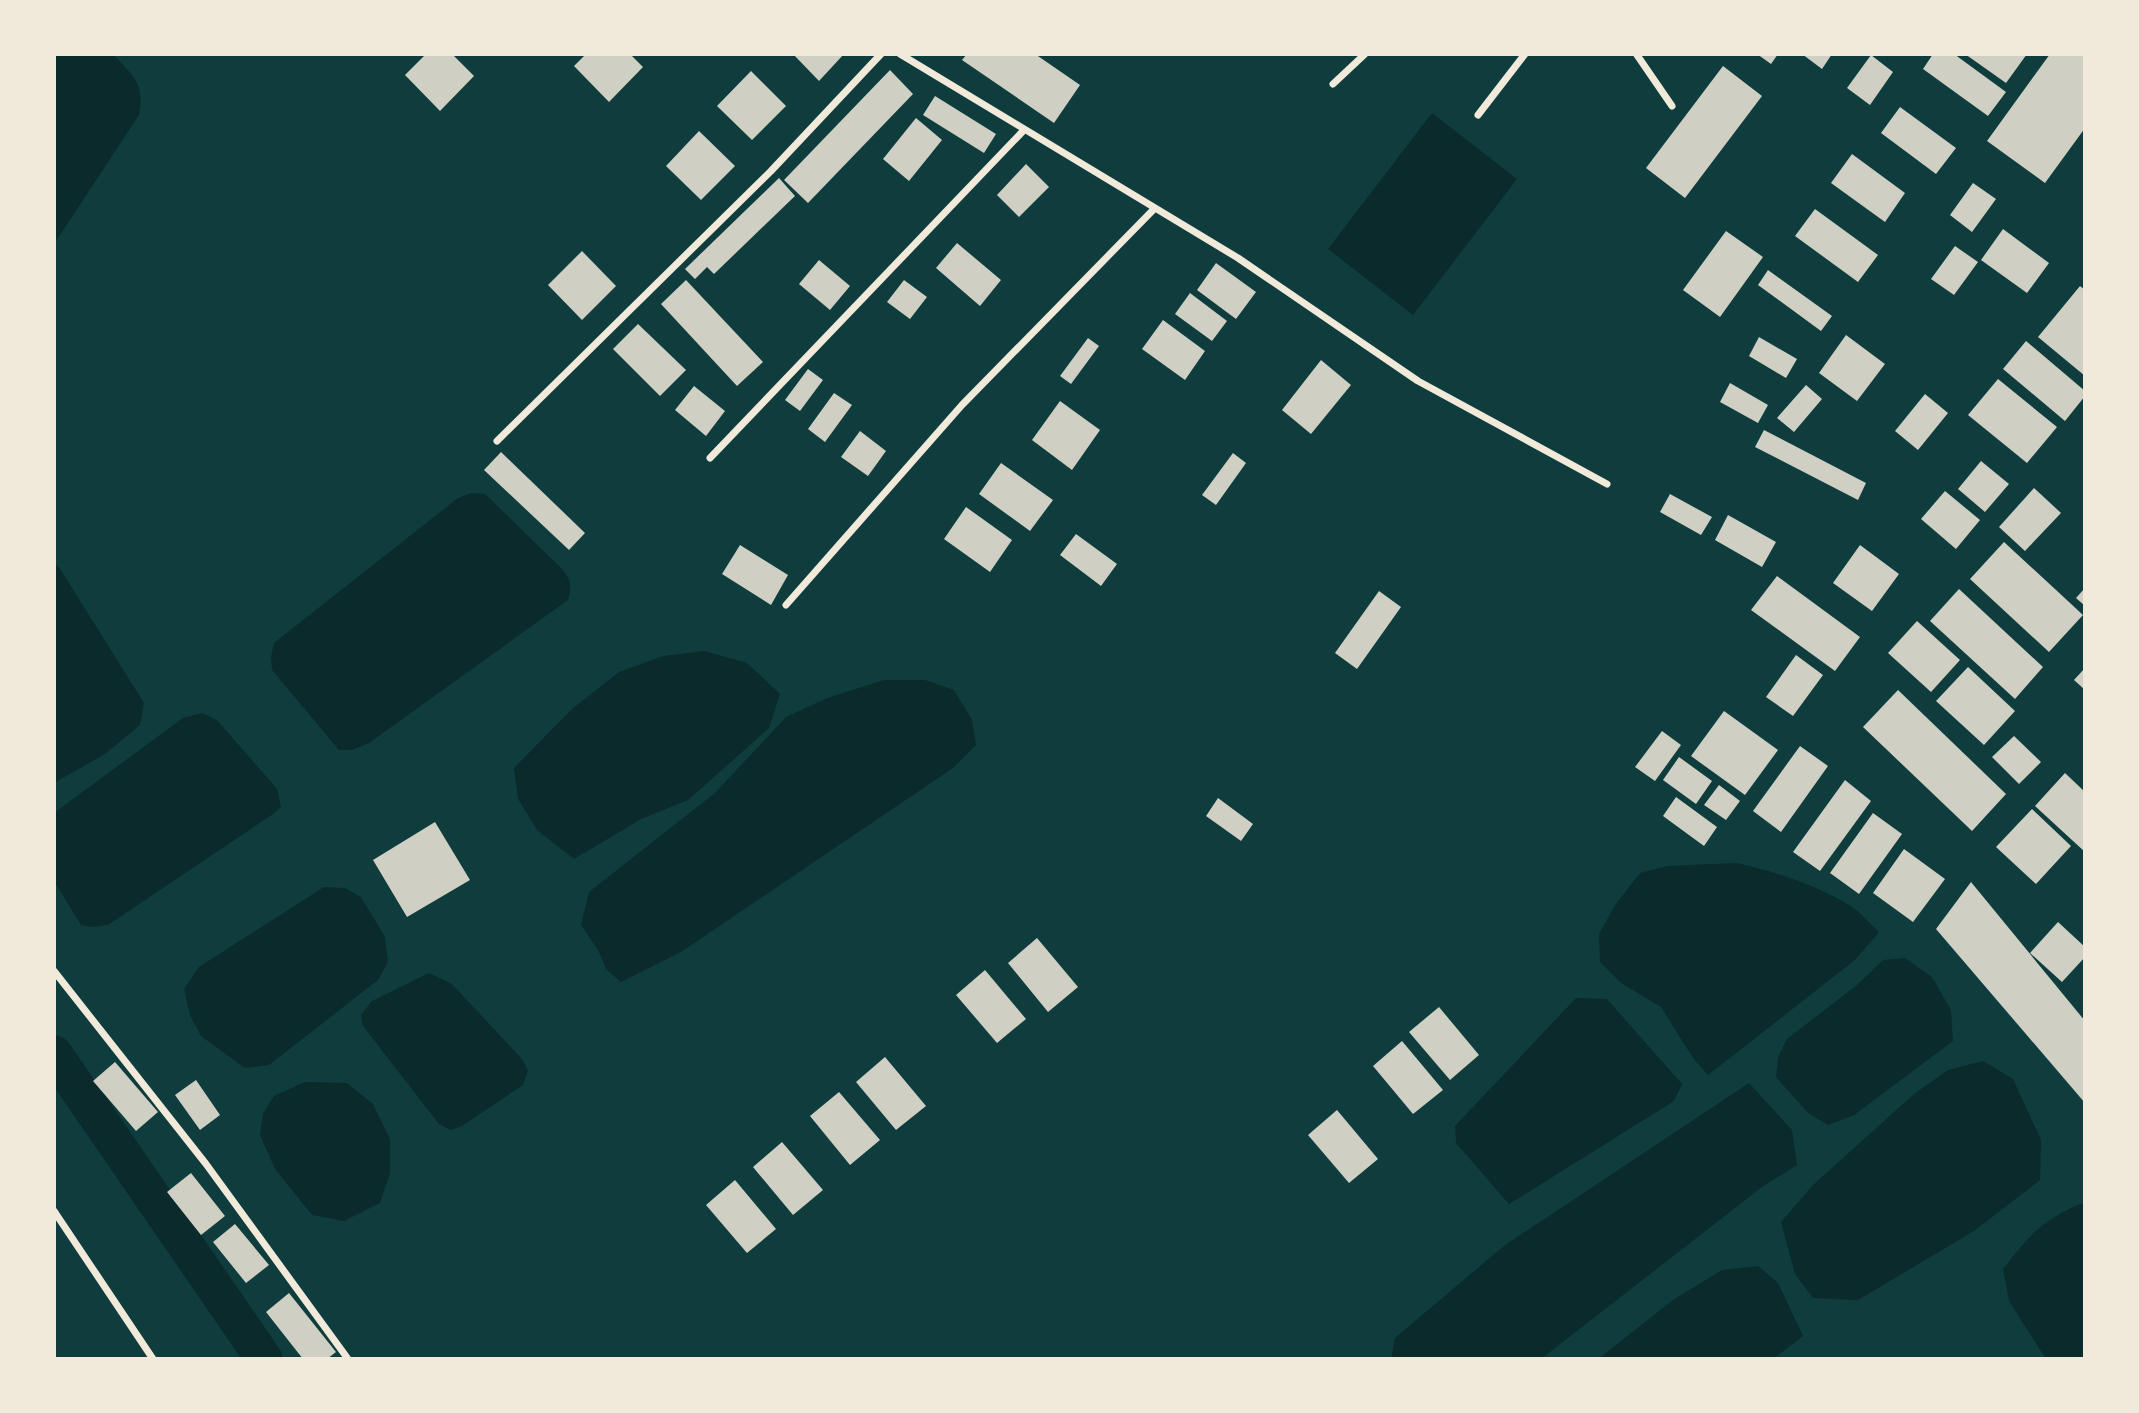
<svg xmlns="http://www.w3.org/2000/svg" width="2139" height="1413" font-family="Signika,sans-serif">
	<style>
		.water { fill: #0a2a2b }
		.lines { fill: none; stroke-linecap: round; stroke-linejoin: round }
		.canal { stroke: #0a2a2b; stroke-width: 37 }
		.building { fill: #cfcfc3 }
		.minor { stroke: #f1e9da; stroke-width: 7 }
	</style>
	<rect width="100%" height="100%" fill="#0f3d3e"/>
	<path class="water" d="M54 54H113C133 76 145 83 139 115L54 244Z
		M1432 113 1517 179 1413 315 1328 249Z
		M472 493 485 494 563 570C571 581 572 587 568 600L369 743 352 750H339L272 670 271 657 274 643 458 498Z
		M54 564 59 567 144 703 140 725 105 754 54 783Z
		M704 651 747 663 780 694 769 728 688 800 641 819 574 859 537 830 518 799 514 768 572 709 619 672 663 656Z
		M884 680H925L954 690 972 720 976 745 953 768 681 952 621 982 606 969 598 950 581 925 589 892 715 793 786 717 827 698Z
		M202 713 217 720 277 789 281 807 273 814 108 925 91 927 81 925 54 881V813L183 718Z
		M1736 863C1771 870 1825 888 1855 909 1863 915 1871 925 1879 932L1855 960 1708 1075 1693 1058 1661 1007 1621 983 1600 962 1599 934 1615 905 1640 873 1667 866Z
		M324 887 345 888 361 897 385 937 388 962 378 980 269 1065 245 1068 201 1036 190 1015 184 989 199 967Z
		M1905 958 1932 977 1951 1010 1953 1041 1854 1115 1828 1125 1808 1113 1776 1077 1778 1057 1787 1039 1857 985 1883 960Z
		M429 973 452 984 522 1059 528 1070 523 1085 462 1126 450 1130 439 1124 363 1026 361 1015 372 1001Z
		M1576 998 1607 999 1682 1084 1674 1101 1509 1204 1456 1143 1455 1126Z
		M1983 1061 2013 1079 2041 1140 2040 1180 1974 1231 1858 1300 1813 1298 1795 1274 1781 1222 1812 1186 1914 1094 1948 1070Z
		M305 1082 347 1083 373 1104 390 1139V1173L380 1203 344 1221 312 1215 275 1169 260 1135 263 1114 274 1096Z
		M1749 1083 1792 1130 1797 1165 1762 1187 1541 1359H1391L1395 1338 1505 1245Z
		M2080 1204 2085 1205V1359H2046L2009 1301 2003 1269C2028 1237 2042 1220 2080 1204Z
		M1758 1266 1778 1283 1803 1336 1773 1359H1598L1673 1300 1722 1270Z"/>
	<g class="lines">
		<path class="canal" d="M54 1054 264 1359"/>
	</g>
	<path class="building" d="M426 54H452L474 76 440 111 405 75Z
		M586 54H630L643 67 609 102 574 66Z
		M793 54H844L819 81Z
		M967 54H1035L1080 85 1054 123 962 60Z
		M1757 54H1778L1771 64Z
		M1802 54H1832L1822 69Z
		M1933 54H1954L2006 92 1988 116 1923 69Z
		M1965 54H2027L2006 83Z
		M2050 54H2085V128L2045 183 1987 141Z
		M1871 55 1893 72 1870 105 1847 88Z
		M1723 66 1762 96 1685 198 1646 168Z
		M890 70 913 94 808 203 784 180Z
		M751 71 786 106 752 140 717 106Z
		M935 96 996 134 984 153 923 115Z
		M1900 107 1956 148 1936 174 1881 133Z
		M916 118 942 140 909 181 883 159Z
		M699 131 735 166 701 200 666 166Z
		M1852 154 1905 193 1885 222 1831 183Z
		M1026 164 1049 187 1019 217 997 195Z
		M779 178 795 196 714 274 707 267 695 279 685 269Z
		M1973 183 1996 199 1972 232 1950 215Z
		M1815 209 1878 255 1858 282 1795 236Z
		M2003 229 2049 263 2027 293 1981 260Z
		M1726 231 1763 257 1720 317 1683 290Z
		M957 243 1001 280 980 306 936 268Z
		M1955 246 1978 262 1954 295 1931 279Z
		M582 251 616 286 582 320 548 285Z
		M819 260 850 286 830 310 799 284Z
		M1216 263 1256 292 1236 319 1197 290Z
		M1768 270 1832 316 1821 331 1758 285Z
		M686 280 763 362 737 386 661 304Z
		M904 280 927 297 910 319 887 302Z
		M2080 286 2085 290V376L2038 337Z
		M1190 293 1227 321 1212 341 1175 314Z
		M1163 320 1205 351 1185 380 1142 349Z
		M638 324 686 370 660 396 613 349Z
		M1846 335 1885 364 1857 401 1819 373Z
		M1759 337 1797 359 1786 378 1749 356Z
		M1088 338 1099 346 1071 384 1060 376Z
		M2026 341 2085 391V396L2065 421 2003 369Z
		M1321 360 1351 385 1311 434 1282 410Z
		M808 369 823 380 800 411 785 400Z
		M1998 379 2057 427 2027 463 1968 415Z
		M1730 383 1768 405 1758 423 1720 402Z
		M1806 385 1822 399 1794 432 1777 418Z
		M694 386 725 411 706 436 675 410Z
		M834 393 852 405 825 442 808 429Z
		M1925 394 1948 413 1918 450 1895 431Z
		M1060 401 1100 430 1072 470 1032 440Z
		M1764 430 1866 483 1858 500 1755 447Z
		M860 431 886 451 868 476 841 457Z
		M501 452 585 533 569 550 484 470Z
		M1233 453 1246 463 1216 505 1202 495Z
		M1981 461 2009 484 1985 512 1958 489Z
		M1001 463 1053 500 1030 531 979 494Z
		M2034 488 2061 513 2025 551 1999 527Z
		M1945 491 1980 520 1956 549 1921 519Z
		M1670 494 1712 517 1701 535 1660 512Z
		M966 507 1012 540 990 572 944 539Z
		M1728 515 1776 542 1762 567 1715 540Z
		M1076 534 1117 564 1101 586 1060 555Z
		M2004 542 2083 615 2049 652 1970 579Z
		M740 545 788 575 771 605 722 574Z
		M1860 545 1899 574 1872 611 1833 583Z
		M1777 576 1860 637 1835 671 1751 610Z
		M2085 588V606L2076 598Z
		M1959 589 2043 667 2015 699 1930 621Z
		M1379 591 1401 607 1357 669 1335 653Z
		M1917 621 1960 660 1931 692 1888 653Z
		M1796 655 1823 675 1793 716 1766 697Z
		M1968 667 2015 711 1984 745 1936 701Z
		M2085 668V690L2074 680Z
		M1898 690 2006 794 1972 831 1863 727Z
		M1724 711 1778 750 1745 795 1691 756Z
		M1662 731 1681 745 1655 781 1635 767Z
		M2014 736 2041 762 2019 784 1992 757Z
		M1800 746 1828 766 1781 832 1753 811Z
		M1679 757 1712 781 1696 804 1663 780Z
		M2065 773 2085 792V852L2035 806Z
		M1845 780 1871 801 1820 871 1793 852Z
		M1719 785 1740 801 1726 820 1704 805Z
		M1676 797 1717 827 1704 846 1663 816Z
		M1218 798 1253 824 1241 841 1206 816Z
		M2032 809 2071 846 2036 884 1996 847Z
		M1873 813 1902 834 1859 894 1830 873Z
		M435 822 470 880 407 917 373 860Z
		M1904 849 1945 879 1913 922 1873 893Z
		M1971 882 2085 1021V1103L1936 929Z
		M2058 922 2085 947V957L2062 982 2030 953Z
		M1037 938 1078 987 1048 1012 1008 963Z
		M985 970 1026 1019 997 1043 956 995Z
		M1439 1007 1479 1055 1450 1080 1409 1032Z
		M1402 1041 1443 1090 1413 1114 1373 1066Z
		M885 1057 926 1106 896 1130 856 1082Z
		M115 1062 158 1112 136 1131 93 1081Z
		M196 1080 220 1115 200 1130 175 1095Z
		M839 1092 880 1140 850 1165 810 1116Z
		M1337 1110 1378 1159 1349 1183 1308 1135Z
		M782 1142 823 1190 793 1215 753 1167Z
		M191 1173 225 1216 201 1235 167 1192Z
		M735 1180 776 1229 747 1253 706 1205Z
		M235 1224 269 1265 246 1283 213 1242Z
		M289 1293 336 1352 327 1359H303L266 1312Z"/>
	<g class="lines">
		<path class="minor" d="M900 54 1238 258 1418 381 1607 484
			M1637 55 1672 106
			M1333 84 1365 54
			M1478 115 1525 54
			M497 441 771 171 881 54
			M710 458 1024 130
			M786 605 962 405 1155 208
			M54 971 206 1164 348 1359
			M54 1211 153 1359"/>
	</g>
	<rect width="2139" height="1413" fill="none" stroke="#f1e9da" stroke-width="112"/>
</svg>
